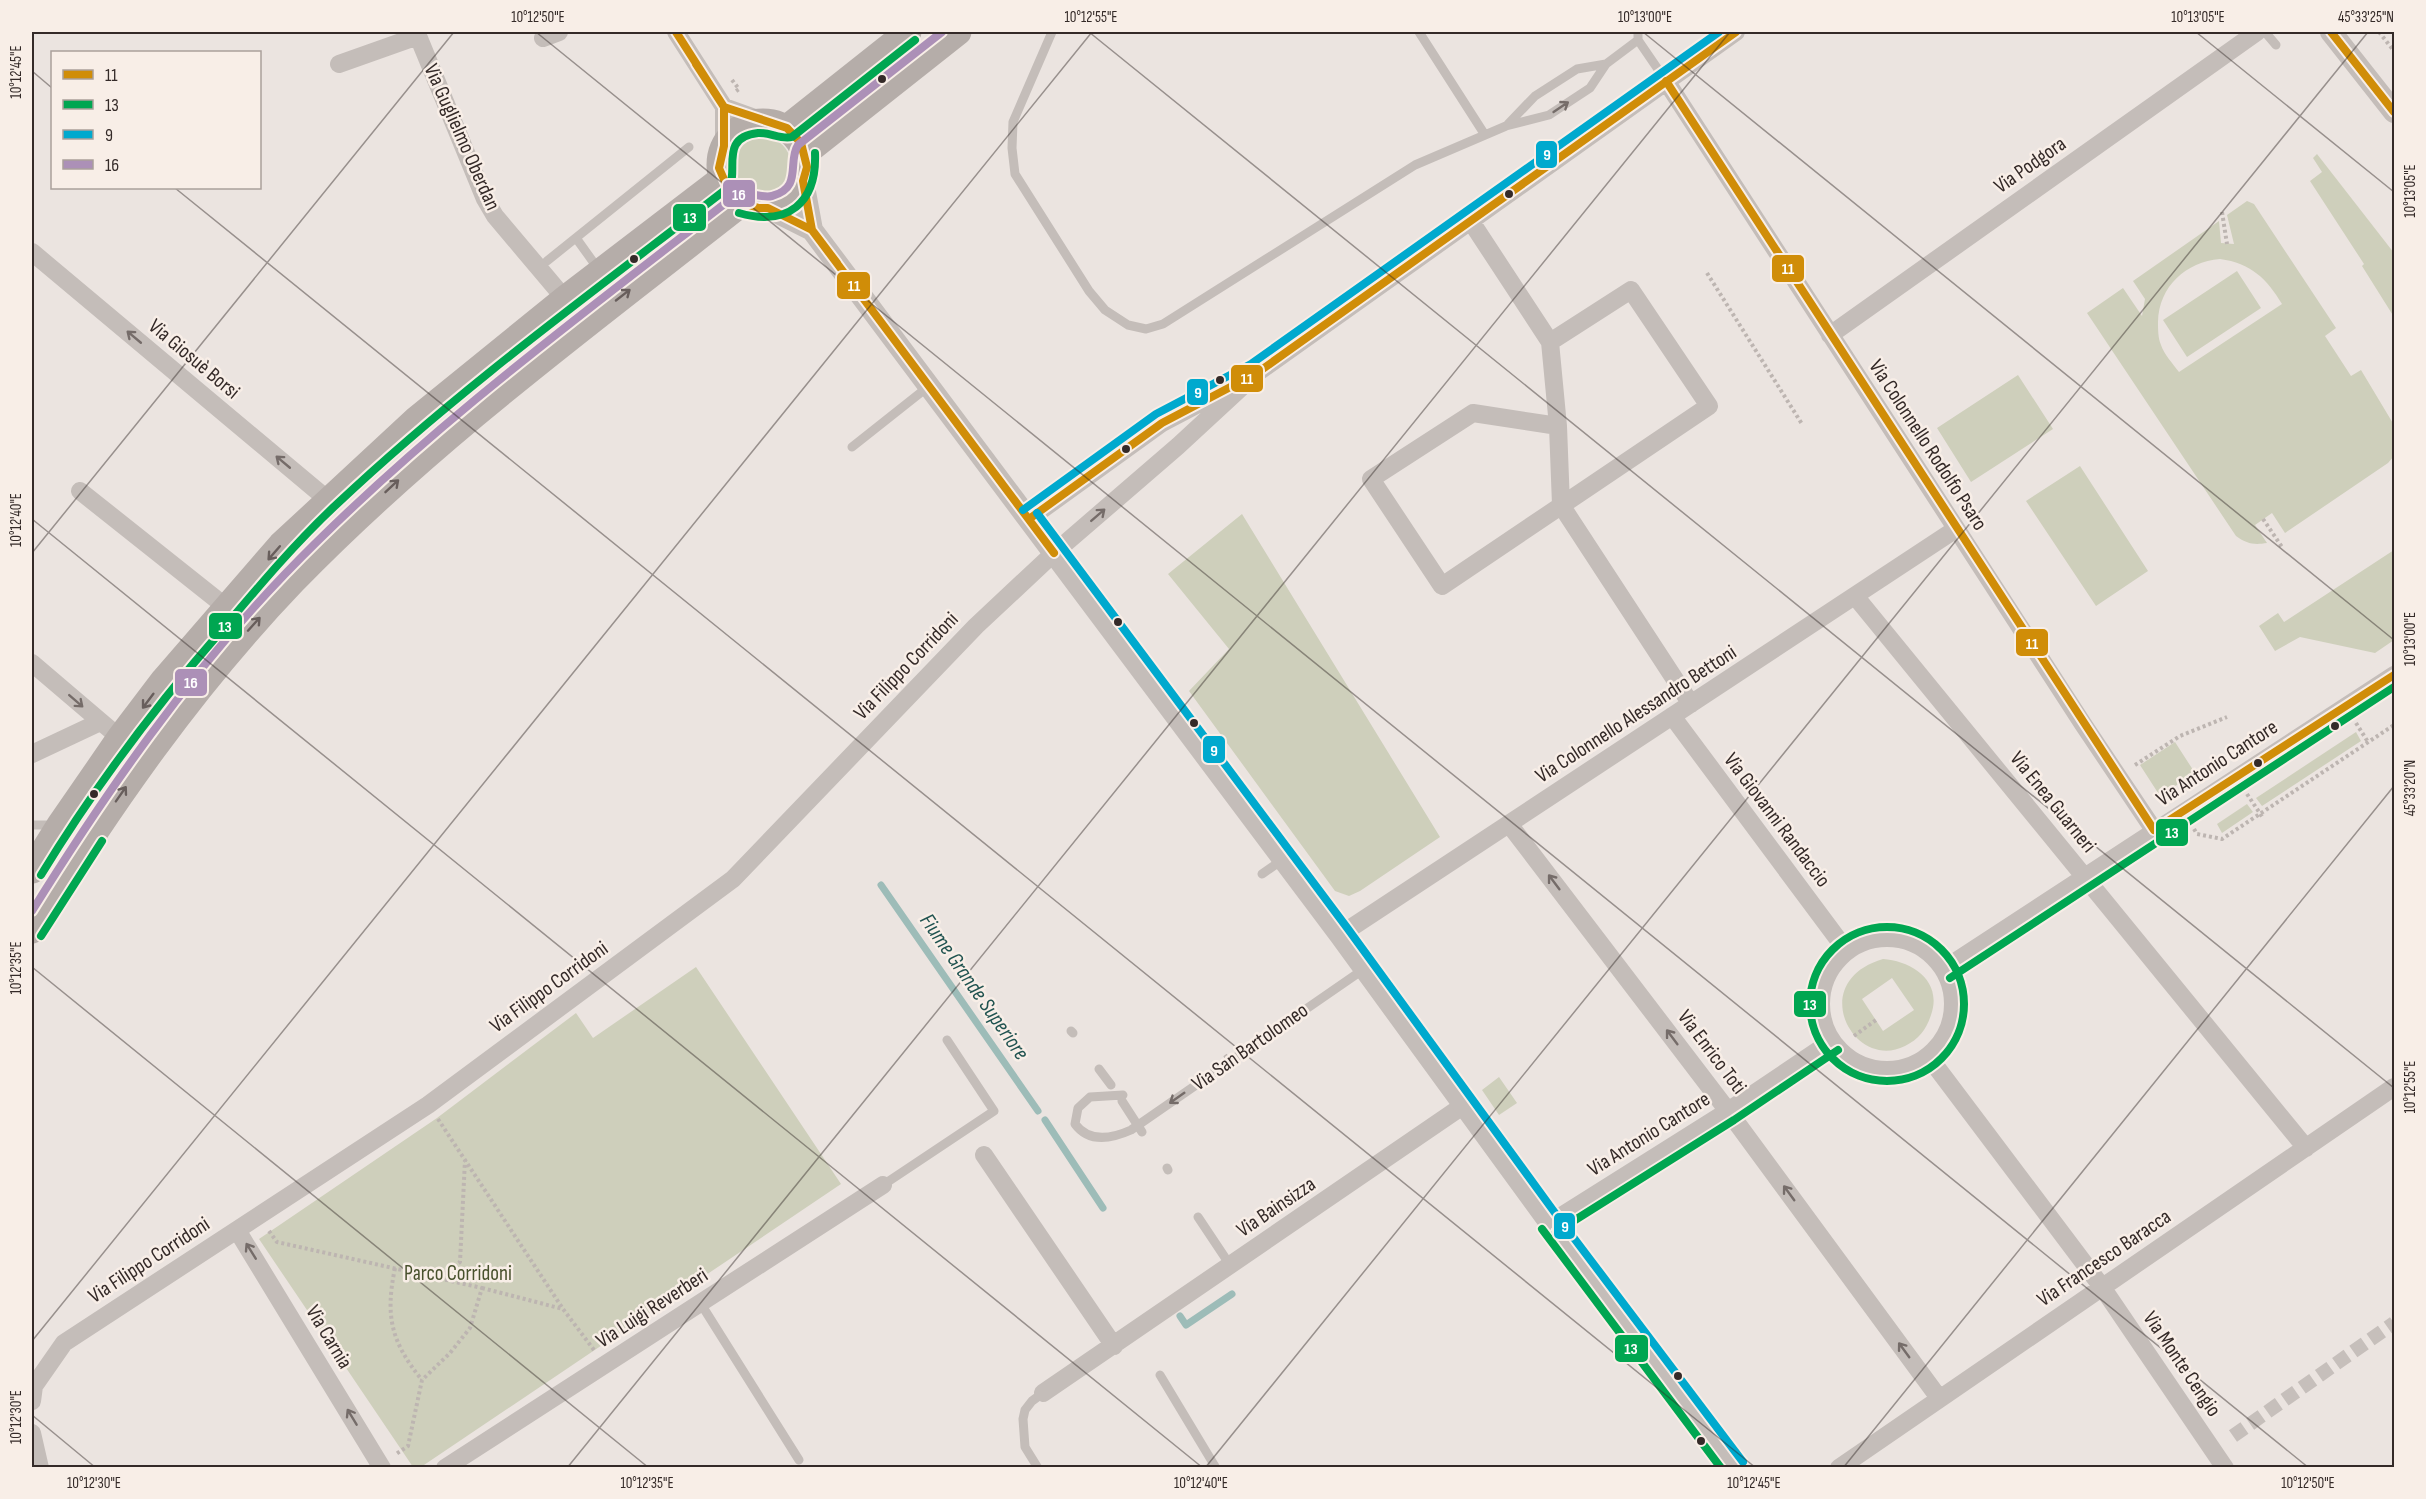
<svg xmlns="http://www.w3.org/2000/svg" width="2426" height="1499" font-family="'Sofia Sans Condensed',sans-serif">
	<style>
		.green { fill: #cecfbb; fill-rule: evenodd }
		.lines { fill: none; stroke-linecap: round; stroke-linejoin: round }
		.stream { stroke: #9dbcb8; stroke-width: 7 }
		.pedestrian-tunnel { stroke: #c6bfbb; stroke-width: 14; stroke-dasharray: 14 7; stroke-linecap: butt }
		.path { stroke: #bdb5b1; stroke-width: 4; stroke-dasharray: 3 3; stroke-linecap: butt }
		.service { stroke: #c4bdb9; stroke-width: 9 }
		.minor { stroke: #c4bdb9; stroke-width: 18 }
		.tertiary { stroke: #c4bdb9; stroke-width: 22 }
		.secondary { stroke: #b5ada9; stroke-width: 27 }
		.path-bridge { stroke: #bdb5b1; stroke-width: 4; stroke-dasharray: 3 3; stroke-linecap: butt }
		.bus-1-casing { stroke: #f8eee7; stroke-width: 12 }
		.bus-2-casing { stroke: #f8eee7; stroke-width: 12 }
		.bus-3-casing { stroke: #f8eee7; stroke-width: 12 }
		.bus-4-casing { stroke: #f8eee7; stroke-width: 12 }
		.bus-1 { stroke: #d08d08; stroke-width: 8 }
		.bus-2 { stroke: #00a651; stroke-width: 8 }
		.bus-3 { stroke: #00a9ce; stroke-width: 8 }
		.bus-4 { stroke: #ac90b7; stroke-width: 8 }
		.oneway { stroke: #756c69 }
		.oneway2 { stroke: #685e5c }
		.ticks { fill: none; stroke: #342a28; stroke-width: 1.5; stroke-opacity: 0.45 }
		.bus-dot { fill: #342a28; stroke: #f8eee7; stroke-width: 2 }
		.labels { text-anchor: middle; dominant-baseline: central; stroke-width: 5; stroke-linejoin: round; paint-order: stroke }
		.street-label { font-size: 21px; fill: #342a28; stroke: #f8eee7 }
		.park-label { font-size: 21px; fill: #48512d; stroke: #f8eee7 }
		.water-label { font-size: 22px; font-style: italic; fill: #205350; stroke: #f8eee7 }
		.line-badge { stroke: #f8eee7; stroke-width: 2 }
		.badge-label { font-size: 16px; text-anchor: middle; font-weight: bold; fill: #fff }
		.neatline { fill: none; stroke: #342a28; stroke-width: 2 }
		.ticks-label { font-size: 15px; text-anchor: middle; fill: #342a28 }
	</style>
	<rect width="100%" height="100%" fill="#ebe4e0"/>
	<path class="green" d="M735 165a28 28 0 1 1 56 0a28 28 0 1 1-56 0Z
		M2317 154 2394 253V317L2362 266 2364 264 2310 181 2322 172 2313 158Z
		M2247 201 2254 204 2336 328 2325 336 2351 376 2361 370 2394 425V456L2388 463 2285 533 2272 513 2255 525 2267 543C2254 545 2247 544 2236 536L2087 313 2123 288 2142 316 2145 299 2133 281 2219 221 2221 243 2234 244 2227 215ZM2220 259C2251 263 2267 279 2282 304L2179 372C2173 364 2164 354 2161 345 2158 338 2158 329 2158 322 2159 286 2186 262 2220 259Z
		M2237 271 2261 308 2187 357 2163 320Z
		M2018 375 2053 429 1971 482 1937 428Z
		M2080 466 2148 571 2096 606 2026 501Z
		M1242 514 1440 837 1360 891 1349 896 1335 891 1189 691 1229 649 1168 574Z
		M2394 550V640L2375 653 2300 637 2275 651 2259 626 2278 613 2284 622Z
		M2356 732 2361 741 2262 806 2256 798Z
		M2175 742 2195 773 2160 796 2140 765Z
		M2247 804 2253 812 2222 833 2217 824Z
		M1883 959C1912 961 1943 981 1931 1015 1926 1030 1919 1039 1905 1046 1854 1072 1805 982 1883 959ZM1892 978 1914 1010 1883 1031 1862 999Z
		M696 967 841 1184 421 1467H413L259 1239 437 1118 576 1013 593 1038Z
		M1499 1077 1517 1103 1499 1115 1482 1090Z"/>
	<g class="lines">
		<path class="stream" d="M881 885 1038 1111
			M1045 1120 1103 1208
			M1180 1316 1186 1325 1232 1294"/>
		<path class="pedestrian-tunnel" d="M2233 1436 2394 1323"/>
		<path class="path" d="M2379 32 2394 51
			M732 80 739 89 735 92
			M2222 212 2227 244
			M1707 273 1802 424
			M2263 519 2282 547
			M2356 723 2368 742
			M2135 765 2180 736 2227 717
			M2247 794 2263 818
			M2194 829 2197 834 2222 839 2394 725
			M1854 1036 1876 1020
			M438 1119 563 1309
			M269 1231 277 1242 482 1288 470 1328 450 1353 422 1380 408 1446 396 1454
			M395 1268C385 1316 391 1342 422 1380
			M439 1277 460 1262 465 1160
			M482 1288 563 1309 594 1350"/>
		<path class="service" d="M1052 32 1013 122 1012 148 1015 174 1089 291 1105 310 1128 325 1146 329 1163 324 1415 165 1506 126 1549 115 1590 88 1606 64 1638 40V32
			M1419 32 1485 135
			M2265 32 2276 45
			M1638 40 1666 81
			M1508 124 1535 96 1577 69 1606 64
			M576 238 599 270
			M547 261 689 147
			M852 447 929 386
			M32 825H54
			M1262 874 1282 860
			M1071 1031 1073 1033
			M1099 1069 1111 1085
			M1123 1095 1090 1097 1078 1108 1075 1124C1089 1143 1111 1139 1131 1130L1364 969
			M1122 1101 1142 1132
			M1167 1168 1168 1170
			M883 1185 994 1111 947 1040
			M1198 1217 1230 1265
			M701 1304 799 1460
			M1160 1375 1216 1468
			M1038 1468 1025 1447 1023 1419 1025 1410 1032 1401 1043 1393"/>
		<path class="minor" d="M676 32 724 107V146
			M543 38 559 32
			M339 64 418 36 485 199 495 216 565 299
			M1666 81 2083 724 2154 830
			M724 107 763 121
			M1470 220 1550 342 1558 426 1561 505 1691 704
			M32 252 328 500
			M1830 335 2257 32
			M1550 342 1631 290 1709 406 1442 586 1371 479 1473 413 1558 426
			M80 491 226 607
			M1029 519 1162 423 1257 373 1736 32
			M1855 596 2306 1148
			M32 663 120 738
			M1672 716 1846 950
			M32 754 100 722
			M1509 824 1728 1111 1939 1398
			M1340 935 1956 529
			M1821 1004a66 66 0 1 1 132 0a66 66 0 1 1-132 0Z
			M1944 969 2394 675
			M1928 1056 2102 1287 2225 1468
			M984 1155 1114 1346
			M1550 1223 1728 1111 1832 1041
			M237 1230 382 1468
			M1043 1393 1464 1105
			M32 1401 34 1386 64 1343 428 1105 733 879 976 626 1054 553 1178 446 1257 373
			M32 1433 40 1468
			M445 1468 883 1185
			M1839 1468 2394 1087"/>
		<path class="tertiary" d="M2331 32 2394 112
			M803 181 812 230 1340 935 1550 1223 1735 1468
			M768 208 812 230"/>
		<path class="secondary" d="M720 165a43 43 0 1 1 86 0a43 43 0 1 1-86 0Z
			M787 128 908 32
			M805 153 958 32
			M32 870 60 825 120 738 164 680 281 545 417 419 565 299 722 179
			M32 930C108 807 192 686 293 581 430 440 588 324 742 203"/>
		<path class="path-bridge" d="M1225 1055 1234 1068"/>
		<defs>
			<path id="bus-1" d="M676 32 724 107 787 128 801 143 807 167 803 181 812 230 1054 553
				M2331 32 2394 112
				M696 64 724 107V146L719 168 730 193 742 203 759 208H768L812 230 837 263
				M1666 81 2154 830
				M1029 519 1162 423 1257 373 1736 32
				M2154 830 2394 675"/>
			<path id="bus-2" d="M739 213C788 227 817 203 815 153
				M41 875C94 788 155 707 222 630 259 586 296 542 338 503 460 388 597 289 729 187 739 171 719 137 758 133 770 132 781 140 792 137L915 40
				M1810 1004a77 77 0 1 1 154 0a77 77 0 1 1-154 0Z
				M41 936 102 841
				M1950 978 2394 687
				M1542 1229 1721 1468
				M1556 1232 1734 1120 1838 1050"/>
			<path id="bus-3" d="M1023 510 1156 414 1251 364 1719 32
				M1037 513 1348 929 1558 1217 1743 1462"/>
			<path id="bus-4" d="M32 911C106 792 187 676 285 574 421 433 581 315 736 195 747 189 760 199 772 196 803 188 787 162 798 145L942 32"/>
		</defs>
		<use href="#bus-1" class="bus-1-casing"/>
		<use href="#bus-2" class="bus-2-casing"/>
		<use href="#bus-3" class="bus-3-casing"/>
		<use href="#bus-4" class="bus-4-casing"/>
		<use href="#bus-1" class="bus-1"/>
		<use href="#bus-2" class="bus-2"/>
		<use href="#bus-3" class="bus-3"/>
		<use href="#bus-4" class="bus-4"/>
	</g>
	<defs><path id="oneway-shaft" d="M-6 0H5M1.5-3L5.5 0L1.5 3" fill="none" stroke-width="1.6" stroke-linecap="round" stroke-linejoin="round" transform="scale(1.5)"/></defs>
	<g class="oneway">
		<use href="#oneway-shaft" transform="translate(1561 107) rotate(-34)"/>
		<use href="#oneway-shaft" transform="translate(134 337) rotate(-140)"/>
		<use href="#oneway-shaft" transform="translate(283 462) rotate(-140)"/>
		<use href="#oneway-shaft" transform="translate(1098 515) rotate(-41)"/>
		<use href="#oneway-shaft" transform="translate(76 701) rotate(41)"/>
		<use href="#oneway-shaft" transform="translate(1554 882) rotate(-127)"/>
		<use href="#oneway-shaft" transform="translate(1672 1037) rotate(-127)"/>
		<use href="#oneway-shaft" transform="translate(1177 1098) rotate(145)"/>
		<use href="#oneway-shaft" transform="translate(1789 1193) rotate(-126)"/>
		<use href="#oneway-shaft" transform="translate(251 1251) rotate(-122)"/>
		<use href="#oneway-shaft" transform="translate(1904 1350) rotate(-126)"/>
		<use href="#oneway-shaft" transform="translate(352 1417) rotate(-121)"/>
	</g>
	<g class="oneway2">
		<use href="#oneway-shaft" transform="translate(623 295) rotate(-38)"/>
		<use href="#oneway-shaft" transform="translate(392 486) rotate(-43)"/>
		<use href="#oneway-shaft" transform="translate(274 553) rotate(131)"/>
		<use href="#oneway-shaft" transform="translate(254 624) rotate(-48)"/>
		<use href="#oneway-shaft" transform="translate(148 701) rotate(127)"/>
		<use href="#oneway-shaft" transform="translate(121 794) rotate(-55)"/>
	</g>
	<path class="ticks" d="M536 32 2309 1468M1089 32 2394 1088M1643 32 2394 640M2196 32 2394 192M32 71 52 88M175 188 1756 1468M32 519 1203 1468M32 553 454 32M32 967 649 1468M32 1341 1092 32M32 1415 96 1468M567 1468 1730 32M1205 1468 2368 32M1843 1468 2394 786"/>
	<g class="bus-dot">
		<circle cx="882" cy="79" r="5"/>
		<circle cx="1509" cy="194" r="5"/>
		<circle cx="634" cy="259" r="5"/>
		<circle cx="1220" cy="380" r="5"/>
		<circle cx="1126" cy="449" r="5"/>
		<circle cx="1118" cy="622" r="5"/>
		<circle cx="1194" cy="723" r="5"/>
		<circle cx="2335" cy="726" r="5"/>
		<circle cx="2258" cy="763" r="5"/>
		<circle cx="94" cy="794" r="5"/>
		<circle cx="1678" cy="1376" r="5"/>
		<circle cx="1701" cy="1441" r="5"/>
	</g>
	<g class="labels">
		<g class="street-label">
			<text transform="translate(462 137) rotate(66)">Via Guglielmo Oberdan</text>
			<text transform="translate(2030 165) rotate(-35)">Via Podgora</text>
			<text transform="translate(194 359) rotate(40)">Via Giosuè Borsi</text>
			<text transform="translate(1928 445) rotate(57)">Via Colonnello Rodolfo Psaro</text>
			<text transform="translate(906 666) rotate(-46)">Via Filippo Corridoni</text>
			<text transform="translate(1636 714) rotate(-33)">Via Colonnello Alessandro Bettoni</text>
			<text transform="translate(2217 763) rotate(-33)">Via Antonio Cantore</text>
			<text transform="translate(2053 802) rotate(51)">Via Enea Guarneri</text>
			<text transform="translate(1777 820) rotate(53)">Via Giovanni Randaccio</text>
			<text transform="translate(549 987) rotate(-36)">Via Filippo Corridoni</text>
			<text transform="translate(1250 1047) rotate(-35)">Via San Bartolomeo</text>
			<text transform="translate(1712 1052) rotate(53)">Via Enrico Toti</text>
			<text transform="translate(1649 1134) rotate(-32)">Via Antonio Cantore</text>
			<text transform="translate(1276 1207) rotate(-34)">Via Bainsizza</text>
			<text transform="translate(2104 1258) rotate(-34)">Via Francesco Baracca</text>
			<text transform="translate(149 1260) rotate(-33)">Via Filippo Corridoni</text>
			<text transform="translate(652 1308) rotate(-33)">Via Luigi Reverberi</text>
			<text transform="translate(329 1337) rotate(59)">Via Carnia</text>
			<text transform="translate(2182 1364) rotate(56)">Via Monte Cengio</text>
		</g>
		<g class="park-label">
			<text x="458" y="1273">Parco Corridoni</text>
		</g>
		<g class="water-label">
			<text transform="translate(974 987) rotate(55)">Fiume Grande Superiore</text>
		</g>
	</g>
	<g class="line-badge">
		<rect x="1535" y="140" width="23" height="29" rx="6" fill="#00a9ce"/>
		<rect x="722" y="179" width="34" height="29" rx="6" fill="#ac90b7"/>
		<rect x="672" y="203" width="35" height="29" rx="6" fill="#00a651"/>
		<rect x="1771" y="254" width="34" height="29" rx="6" fill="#d08d08"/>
		<rect x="836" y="271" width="35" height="29" rx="6" fill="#d08d08"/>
		<rect x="1230" y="364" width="34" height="29" rx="6" fill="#d08d08"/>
		<rect x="1186" y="378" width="23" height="28" rx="6" fill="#00a9ce"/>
		<rect x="208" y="612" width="35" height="28" rx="6" fill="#00a651"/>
		<rect x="2015" y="628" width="34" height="29" rx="6" fill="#d08d08"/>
		<rect x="174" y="668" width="34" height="29" rx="6" fill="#ac90b7"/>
		<rect x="1202" y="735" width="24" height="29" rx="6" fill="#00a9ce"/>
		<rect x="2155" y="818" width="34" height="29" rx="6" fill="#00a651"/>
		<rect x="1793" y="990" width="34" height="28" rx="6" fill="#00a651"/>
		<rect x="1553" y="1212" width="23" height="28" rx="6" fill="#00a9ce"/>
		<rect x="1614" y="1334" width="35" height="29" rx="6" fill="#00a651"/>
	</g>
	<g class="badge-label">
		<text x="1547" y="160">9</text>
		<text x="739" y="200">16</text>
		<text x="690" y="223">13</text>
		<text x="1788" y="274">11</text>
		<text x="854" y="291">11</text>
		<text x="1247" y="384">11</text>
		<text x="1198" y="398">9</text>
		<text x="225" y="632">13</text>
		<text x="2032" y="649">11</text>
		<text x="191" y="688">16</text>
		<text x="1214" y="756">9</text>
		<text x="2172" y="838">13</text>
		<text x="1810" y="1010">13</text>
		<text x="1565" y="1232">9</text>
		<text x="1631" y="1354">13</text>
	</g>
	<rect width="2426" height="1499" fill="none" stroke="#f8eee7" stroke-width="66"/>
	<rect x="51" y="51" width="210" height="138" fill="#f8eee7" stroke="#aaa09b" stroke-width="1.5"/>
	<rect x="63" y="70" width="30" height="9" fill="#d08d08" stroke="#aaa09b" stroke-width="1.5"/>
	<text x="105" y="81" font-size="18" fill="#342a28">11</text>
	<rect x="63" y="100" width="30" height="9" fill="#00a651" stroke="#aaa09b" stroke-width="1.5"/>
	<text x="105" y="111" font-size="18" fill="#342a28">13</text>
	<rect x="63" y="130" width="30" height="9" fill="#00a9ce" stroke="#aaa09b" stroke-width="1.5"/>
	<text x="105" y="141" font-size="18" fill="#342a28">9</text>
	<rect x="63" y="160" width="30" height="9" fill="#ac90b7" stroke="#aaa09b" stroke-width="1.5"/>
	<text x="105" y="171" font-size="18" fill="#342a28">16</text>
	<rect x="33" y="33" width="2360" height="1433" class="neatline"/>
	<g class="ticks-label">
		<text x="538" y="22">10°12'50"E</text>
		<text x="1091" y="22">10°12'55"E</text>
		<text x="1645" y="22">10°13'00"E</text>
		<text x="2198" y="22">10°13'05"E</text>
		<text x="2366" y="22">45°33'25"N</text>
		<text transform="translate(16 72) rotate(-90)" y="5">10°12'45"E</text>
		<text transform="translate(2410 191) rotate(-90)" y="5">10°13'05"E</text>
		<text transform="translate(16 520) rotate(-90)" y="5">10°12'40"E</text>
		<text transform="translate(2410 639) rotate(-90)" y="5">10°13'00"E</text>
		<text transform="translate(2410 788) rotate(-90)" y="5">45°33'20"N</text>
		<text transform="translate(16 968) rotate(-90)" y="5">10°12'35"E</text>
		<text transform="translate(2410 1087) rotate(-90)" y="5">10°12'55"E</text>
		<text transform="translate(16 1417) rotate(-90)" y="5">10°12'30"E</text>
		<text x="94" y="1488">10°12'30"E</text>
		<text x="647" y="1488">10°12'35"E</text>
		<text x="1201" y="1488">10°12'40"E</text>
		<text x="1754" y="1488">10°12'45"E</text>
		<text x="2308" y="1488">10°12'50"E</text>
	</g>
</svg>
